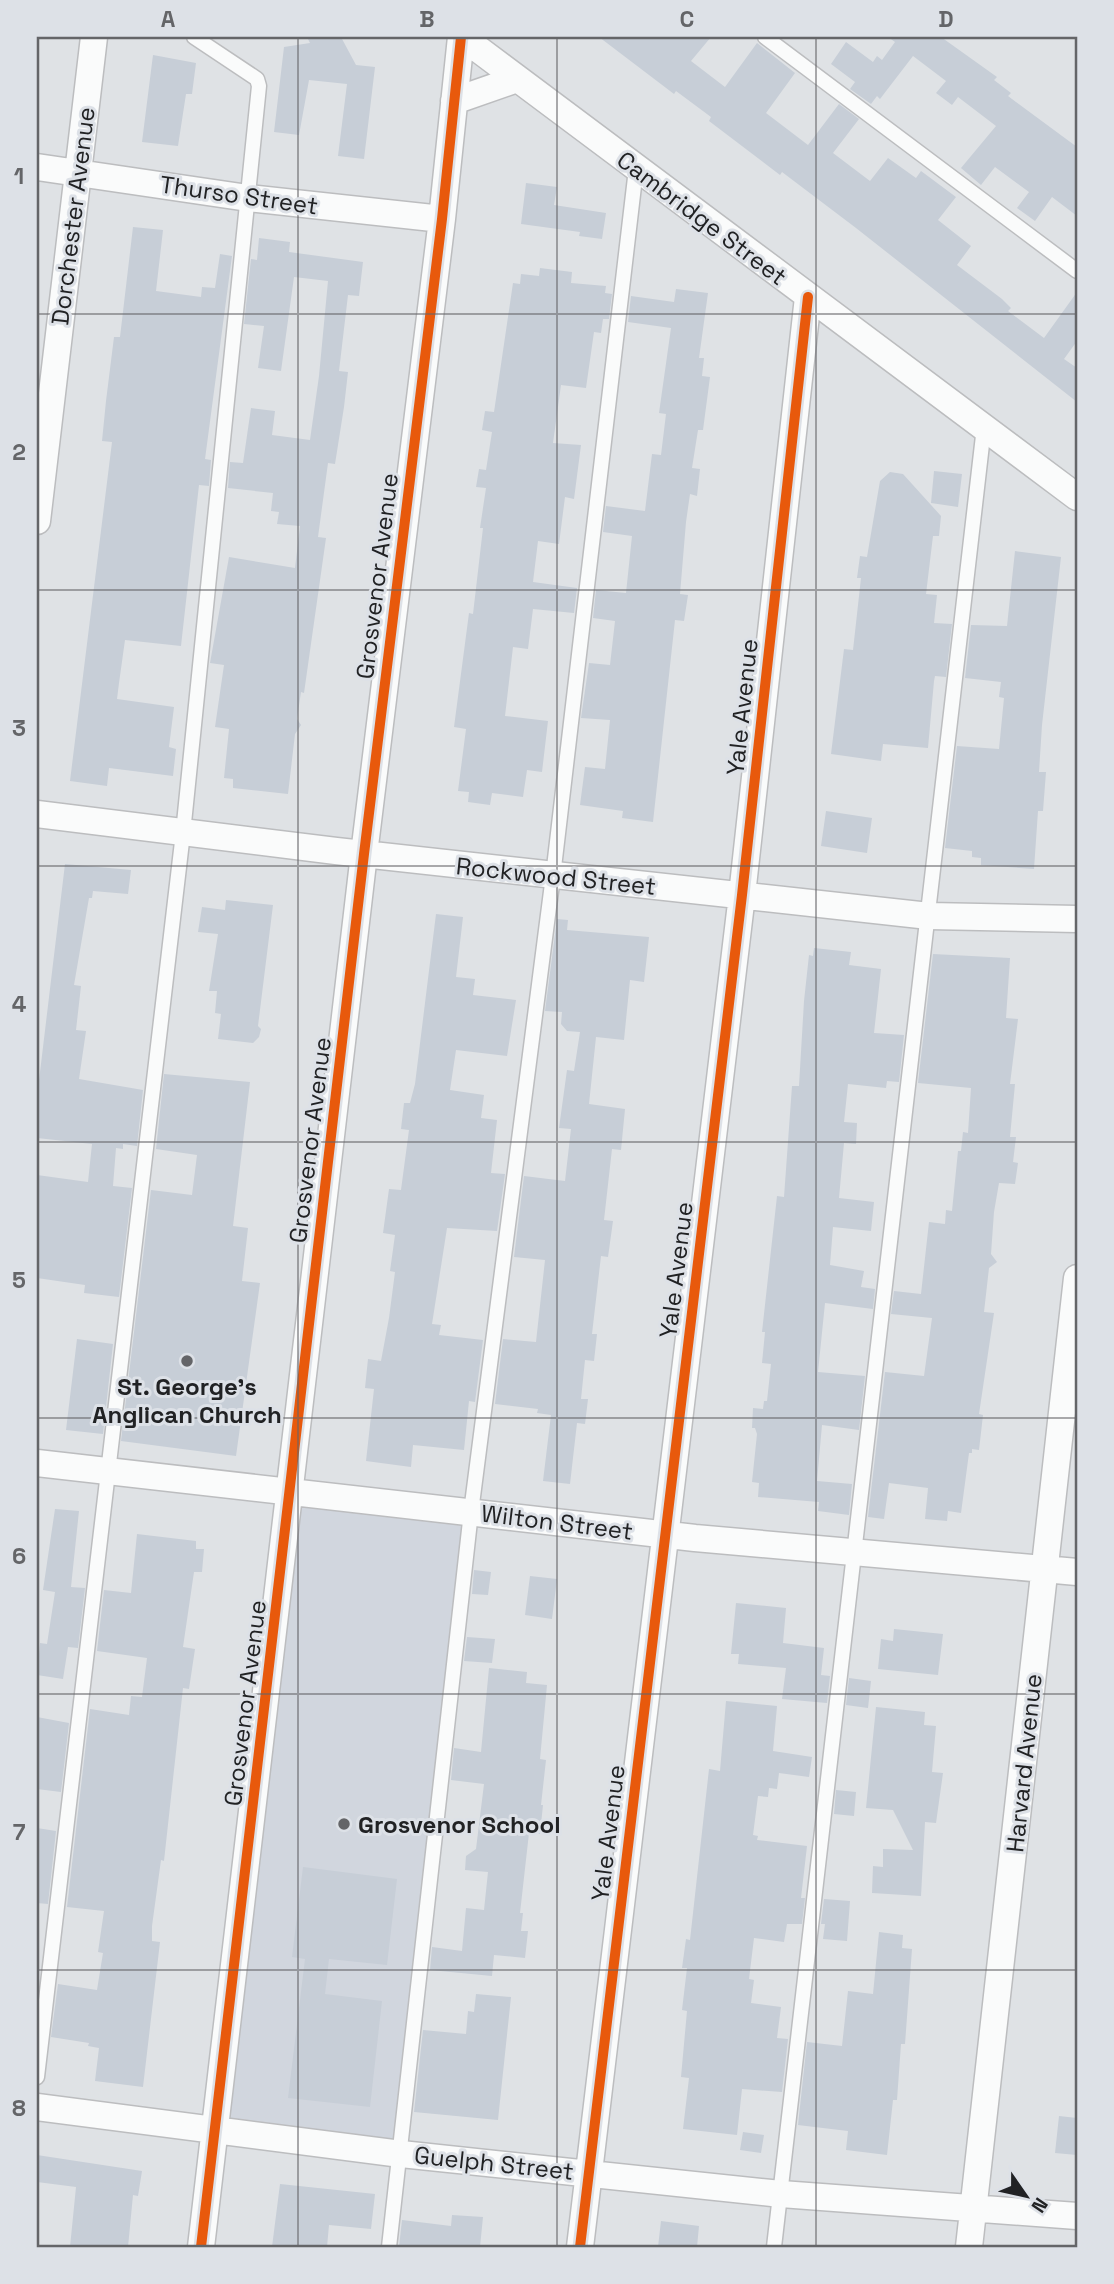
<svg xmlns="http://www.w3.org/2000/svg" width="1114" height="2284" font-family="'Space Grotesk',sans-serif">
	<style>
		.built { fill: #d1d6de }
		.building { fill: #c7ced7 }
		.lines { fill: none; stroke-linecap: round; stroke-linejoin: round }
		.lane-casing { stroke: #bcbdbf; stroke-width: 17 }
		.street-casing { stroke: #bcbdbf; stroke-width: 29 }
		.lane { stroke: #fafbfb; stroke-width: 14 }
		.street { stroke: #fafbfb; stroke-width: 26 }
		.cycleway-casing { stroke: #dde1e7; stroke-width: 15 }
		.cycleway { stroke: #e8590c; stroke-width: 10 }
		.grid { fill: none; stroke: #646568; stroke-width: 2; stroke-opacity: 0.55 }
		.poi-dot { fill: #646568; stroke: #dde1e7; stroke-width: 2.5 }
		.labels { text-anchor: middle; dominant-baseline: central; stroke-width: 6; stroke-linejoin: round; paint-order: stroke }
		.street-label { font-size: 24px; fill: #212224; stroke: #dde1e7 }
		.poi-label { font-size: 24px; font-weight: bold; fill: #212224; stroke: #dde1e7 }
		.neatline { fill: none; stroke: #646568; stroke-width: 2.5 }
		.grid-label { font-size: 23px; text-anchor: middle; font-weight: bold; fill: #646568 }
	</style>
	<rect width="100%" height="100%" fill="#dfe2e5"/>
	<path class="built" d="M290 1491 471 1512 401 2154 216 2131Z"/>
	<path class="building" d="M307 37H341L356 65 375 67 364 159 338 156 347 84 309 80 299 135 274 132 284 47 310 43Z
		M599 37H711L691 61 725 87 757 43 795 73 766 113 808 145 839 104 859 119 833 153 870 181 888 158 916 178 921 171 956 197 938 220 971 246 957 265 1002 299 1011 308 1008 311 1044 338 1077 292V341L1064 359 1077 368V402L856 228 782 172 780 175 709 121 711 117 676 91 674 94Z
		M888 37H941L997 77 994 80 1011 93 1008 96 1077 147V216L1052 197 1035 221 1017 208 1029 192 995 167 981 185 961 168 996 126 958 97 952 105 936 93 946 81 913 56 880 99 877 96 871 104 850 89 855 82 831 64 846 42 873 62 877 56 882 60 895 42Z
		M153 55 196 63 192 94H186L178 146 142 142Z
		M526 183 557 187 554 205 606 213 602 239 579 236 580 232 521 224Z
		M133 227 163 230 156 291 201 297 202 287 215 288 220 254 232 256 205 459 211 460 209 486 199 485 181 646 125 640 119 683 117 699 174 707 169 747 176 749 173 776 109 768 107 786 70 781 112 442 102 441 106 401 114 337H120Z
		M259 238 290 242 289 252 363 262 359 296 348 295 339 371 348 372 344 407 335 464 328 463 318 537 326 538 304 693 301 692 297 719 301 725 295 734 288 794 233 788V779L224 778 229 729 215 727 224 665 210 663 229 557 295 568 300 526 277 524 279 512 271 511 273 493 228 488 230 462 243 463 251 408 275 411 272 435 310 440 319 376 328 281 294 277 281 371 258 368 264 326 244 324 251 259 257 260Z
		M540 268 572 272 571 283 606 286 605 293 612 294 609 319H603L601 333 594 332 586 388 561 385 553 443 581 445 574 499 565 497 559 544 538 541 533 582 577 588 574 613 533 609 528 649 513 647 505 716 548 721 542 772 527 770 523 797 492 793 490 805 468 802 469 792 458 791 466 729 454 727 469 613 473 614 483 528H480L486 488 476 487 479 469 486 470 492 432 482 430 485 411 494 412 513 283 520 284 521 274 539 276Z
		M676 289 708 293 699 358H704L702 376 710 377 703 430H698L692 468 700 469 697 496 690 494 686 522 680 594 688 595 684 621 675 620 653 822 622 818 623 811 580 805 585 767 605 769 610 720 581 718 589 663 610 665 615 621 593 618 596 590 626 593 632 536 603 532 606 506 645 511 652 454 661 455 666 414 659 413 671 328 628 322 631 296 674 302Z
		M934 471 962 474 958 507 931 503Z
		M890 472 903 474 941 516 939 536H933L926 594 937 595 934 623 952 624 946 677 935 676 934 681 928 748 883 744 881 761 831 754 844 649 853 650 861 578H857L860 556 867 557 880 481Z
		M1015 551 1061 557 1042 725 1039 772H1046L1043 811H1038L1034 869 981 865V858L972 857V851L945 848 957 746 999 749 1004 698 999 697 1001 682 965 678 971 625 1007 626Z
		M826 811 872 818 867 853 821 846Z
		M65 864 131 870 128 894 93 891 92 898H89L74 985 81 986 76 1030 86 1031 79 1079 143 1090 137 1146 123 1144V1149L116 1148 113 1186 132 1188 119 1297 84 1293 85 1285 37 1278V1175L88 1182 92 1144 37 1138V1097Z
		M226 900 273 905 258 1026 261 1029 259 1037 253 1043 218 1039 221 1014 215 1013 217 991H209L218 934 198 932 202 907 225 910Z
		M436 914 463 917 456 977 475 979 473 995 516 1000 507 1056 456 1050 450 1090 484 1095 481 1118 497 1120 491 1173 505 1174 497 1231 447 1228 432 1324 441 1325 439 1335 483 1340 475 1402 469 1401 464 1450 413 1445 411 1467 366 1461 374 1389 365 1388 368 1359 381 1361 389 1318 395 1272 390 1271 395 1235 383 1233 389 1189 401 1190 409 1130 401 1129 404 1103H410L415 1084Z
		M557 919 568 920 567 930 649 937 644 982 630 980 624 1040 596 1037 589 1104 625 1109 621 1150 612 1149 604 1220 613 1221 608 1257 601 1256 592 1334H597L594 1361 585 1360 581 1399H588L585 1424 577 1423 570 1484 543 1481 551 1415 537 1413 538 1409 495 1404 503 1339 536 1342 545 1260 514 1257 524 1176 565 1181 571 1129 559 1128 567 1070 574 1071 580 1032 567 1031 561 1024 562 1012 545 1011Z
		M814 948 851 952 849 965 881 969 874 1033 904 1035 899 1082 887 1081 886 1088 848 1084 844 1122 857 1123 856 1144 844 1143 839 1198 874 1202 871 1231 833 1227 830 1265 864 1271 861 1287 875 1289 873 1309 825 1303 818 1372 865 1376 859 1430 822 1425 817 1481 852 1484 849 1515 818 1511 819 1502 758 1497 759 1483 752 1482 757 1434 755 1428H752L753 1408 763 1409 764 1401H767L771 1364 762 1363 765 1332H762L777 1196 784 1197 792 1086H799L804 1001 809 955 813 956Z
		M933 954 1010 958 1006 1018 1018 1019 1010 1084H1015L1010 1137H1016L1013 1162 1018 1163 1015 1184 999 1183 994 1212 991 1254 997 1262 989 1268 984 1312 994 1313 979 1414 983 1415 979 1450 972 1449V1453H969L961 1513 948 1511 947 1521 925 1519 928 1488 889 1483 884 1519 868 1517 885 1372 924 1376 932 1318 891 1314 894 1291 921 1294 929 1222 945 1224 946 1210 952 1211 958 1151H961L963 1132 968 1133 971 1088 918 1083Z
		M164 1074 250 1082 233 1226 248 1228 242 1281 260 1283 236 1456 121 1441 151 1190 192 1195 197 1155 156 1149Z
		M77 1339 113 1344 103 1434 66 1430Z
		M55 1509 79 1511 71 1587 85 1588 78 1648 68 1647 63 1679 37 1675 40 1643 47 1644 55 1592 43 1590Z
		M137 1534 196 1541V1549H204L202 1572H194L183 1647 195 1649 189 1689 183 1688 164 1861 161 1860 152 1926V1941L160 1942 143 2087 95 2081 99 2048 88 2046 89 2043 51 2037 58 1984 97 1990 103 1953 98 1952 104 1911 67 1907 90 1709 129 1715 131 1696 142 1697 147 1658 97 1651 104 1590 131 1593Z
		M474 1570 491 1572 488 1595 472 1594Z
		M530 1576 557 1579 552 1619 525 1615Z
		M736 1603 786 1608 783 1643 824 1648 821 1675 830 1676 827 1703 782 1699 786 1668 738 1664 739 1654H731Z
		M894 1629 943 1634 938 1675 878 1669 881 1639 893 1641Z
		M467 1637 495 1639 492 1663 464 1661Z
		M489 1668 527 1672 526 1683 547 1685 540 1759 546 1760 541 1805H543L540 1834 529 1833 520 1913H523L521 1931H528L525 1958 494 1955 492 1976 430 1970 432 1947 462 1951 466 1908 484 1910 488 1872 465 1870 466 1856 476 1849 484 1784 451 1780 454 1748 481 1752Z
		M849 1678 871 1681 868 1708 846 1705Z
		M726 1701 777 1706 773 1751 812 1757 809 1777 779 1773 777 1789 769 1788 768 1797 758 1796 753 1835 758 1836 757 1840 807 1846 801 1898H805L802 1924H787L784 1942 754 1938 749 1979 754 1980 751 2003 781 2007 777 2038 788 2039 782 2092 742 2089 737 2135 683 2129 689 2078 681 2077 687 2011 682 2010 687 1968H682L686 1939 690 1940 709 1769 720 1771Z
		M876 1707 925 1712 924 1725 936 1726 932 1772 943 1773 936 1823 925 1822 921 1896 872 1893 873 1866 883 1867V1849L913 1850 893 1810 866 1808Z
		M37 1717 69 1723 61 1792 37 1789Z
		M836 1790 856 1792 854 1816 834 1814Z
		M37 1828 56 1831 48 1904 37 1903Z
		M303 1867 397 1879 387 1965 329 1959 325 1994 382 2001 370 2107 288 2098 305 1959 292 1957Z
		M824 1899 850 1901 847 1941 823 1939 825 1924H821Z
		M879 1932 903 1935 902 1948 912 1949 905 2044H901L897 2100H893L887 2155 846 2150 848 2131 798 2125 807 2042 842 2046 848 1991 873 1994Z
		M476 1994 511 1997 498 2120 414 2112 423 2030 466 2034 468 2011 474 2012Z
		M1059 2116 1077 2118V2155L1055 2153Z
		M743 2132 764 2135 761 2153 740 2150Z
		M37 2155 142 2171 138 2196 133 2195 128 2247H70L76 2187 37 2182Z
		M280 2184 375 2194 371 2229 329 2225 327 2247H272Z
		M452 2215 483 2217 480 2247H399L402 2220 451 2226Z
		M661 2221 699 2226 697 2247H658Z"/>
	<g class="lines">
		<defs>
			<path id="lane" d="M765 37 1077 271
				M37 2077 183 833 259 86 257 79 194 37
				M389 2247 471 1512 553 876 636 169
				M774 2247 984 427"/>
			<path id="street" d="M462 37 1077 497
				M454 101 517 79
				M37 167 248 198 442 219
				M37 521 94 37
				M37 814 336 851 929 916 1077 919
				M37 1463 695 1538 1077 1572
				M37 2107 401 2154 781 2194 1077 2216
				M201 2247 364 854 442 219 461 37
				M580 2247 742 895 808 297
				M969 2247 1077 1278"/>
		</defs>
		<use href="#lane" class="lane-casing"/>
		<use href="#street" class="street-casing"/>
		<use href="#lane" class="lane"/>
		<use href="#street" class="street"/>
		<defs>
			<path id="cycleway" d="M201 2247 364 854 442 219 461 37
				M580 2247 742 895 808 297"/>
		</defs>
		<use href="#cycleway" class="cycleway-casing"/>
		<use href="#cycleway" class="cycleway"/>
	</g>
	<path class="grid" d="M298 37V2247M557 37V2247M816 37V2247M37 314H1077M37 590H1077M37 866H1077M37 1142H1077M37 1418H1077M37 1694H1077M37 1970H1077"/>
	<g class="poi-dot">
		<circle cx="187" cy="1361" r="7"/>
		<circle cx="344" cy="1824" r="7"/>
	</g>
	<g class="labels">
		<g class="street-label">
			<text transform="translate(239 195) rotate(8)">Thurso Street</text>
			<text transform="translate(73 216) rotate(-83)">Dorchester Avenue</text>
			<text transform="translate(702 218) rotate(37)">Cambridge Street</text>
			<text transform="translate(377 576) rotate(-83)">Grosvenor Avenue</text>
			<text transform="translate(742 707) rotate(-84)">Yale Avenue</text>
			<text transform="translate(556 876) rotate(6)">Rockwood Street</text>
			<text transform="translate(310 1140) rotate(-83)">Grosvenor Avenue</text>
			<text transform="translate(676 1270) rotate(-83)">Yale Avenue</text>
			<text transform="translate(557 1522) rotate(7)">Wilton Street</text>
			<text transform="translate(245 1703) rotate(-83)">Grosvenor Avenue</text>
			<text transform="translate(1024 1763) rotate(-84)">Harvard Avenue</text>
			<text transform="translate(608 1833) rotate(-83)">Yale Avenue</text>
			<text transform="translate(494 2163) rotate(6)">Guelph Street</text>
		</g>
		<g class="poi-label">
			<text x="187" y="1386">St. George's<tspan x="187" dy="28">Anglican Church</tspan></text>
			<text x="358" y="1824" text-anchor="start">Grosvenor School</text>
		</g>
	</g>
	<rect width="1114" height="2284" fill="none" stroke="#dde1e7" stroke-width="77"/>
	<g transform="translate(1026 2196) rotate(124)" stroke="#dde1e7" stroke-width="5" paint-order="stroke">
	<path d="M0-5L12 26L0 18L-12 26Z" fill="#212224"/>
	<text y="-10" font-size="19" font-weight="bold" text-anchor="middle" fill="#212224">N</text>
	</g>
	<rect x="38" y="38" width="1038" height="2208" class="neatline"/>
	<g class="grid-label">
		<text x="168" y="27">A</text>
		<text x="427" y="27">B</text>
		<text x="687" y="27">C</text>
		<text x="946" y="27">D</text>
		<text x="19" y="184">1</text>
		<text x="19" y="460">2</text>
		<text x="19" y="736">3</text>
		<text x="19" y="1012">4</text>
		<text x="19" y="1288">5</text>
		<text x="19" y="1564">6</text>
		<text x="19" y="1840">7</text>
		<text x="19" y="2116">8</text>
	</g>
</svg>
